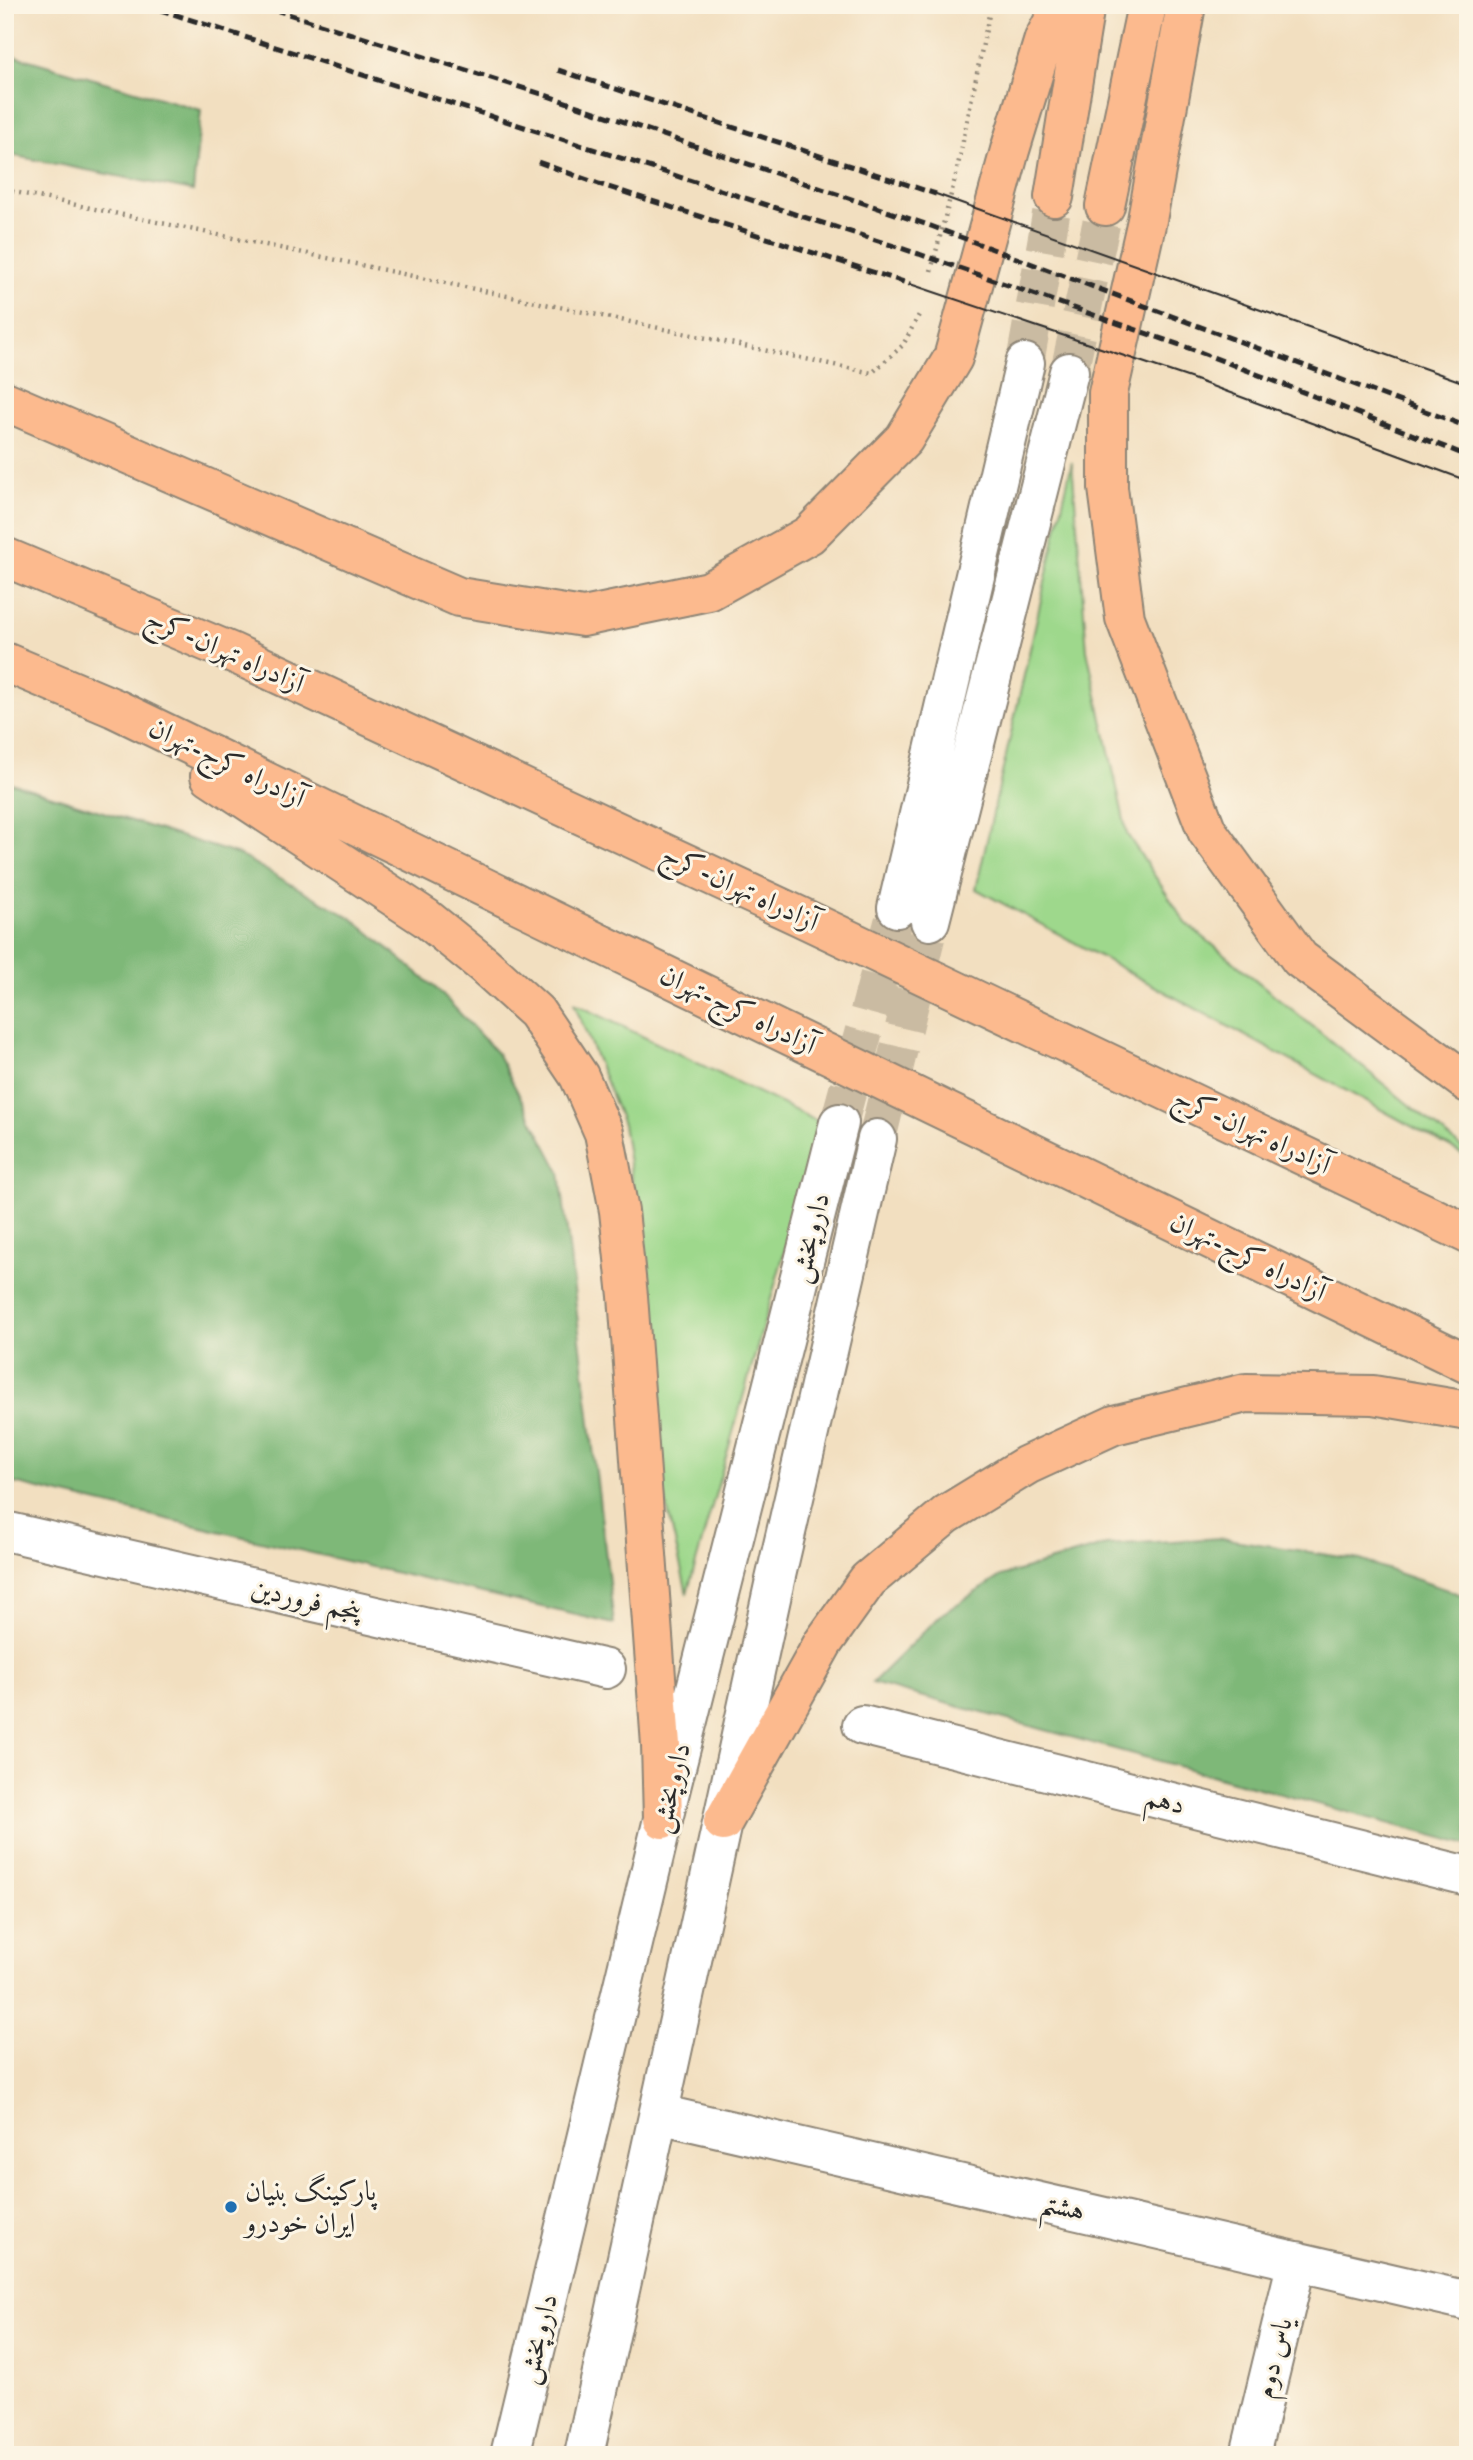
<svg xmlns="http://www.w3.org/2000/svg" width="1473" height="2460" font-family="'IM FELL DW Pica',Amiri,serif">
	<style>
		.green { fill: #9ed88c; stroke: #64825c; stroke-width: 2 }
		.forest { fill: #7eb878; stroke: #547252; stroke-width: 2 }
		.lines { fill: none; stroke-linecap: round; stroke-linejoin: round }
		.minor-tunnel { stroke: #cabba2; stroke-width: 38; stroke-dasharray: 38 19; stroke-linecap: butt }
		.minor-casing { stroke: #8e8576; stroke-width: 42 }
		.major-casing { stroke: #8e8576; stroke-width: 42 }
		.highway-casing { stroke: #8e8576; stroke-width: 42 }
		.path { stroke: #8e8576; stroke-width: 4.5; stroke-dasharray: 2 5; stroke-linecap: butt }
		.minor { stroke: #fff; stroke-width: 38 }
		.major { stroke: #fcba8e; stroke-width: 38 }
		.highway { stroke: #fcba8e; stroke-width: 38 }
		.tram { stroke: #2b2b2b; stroke-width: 2 }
		.rail { stroke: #2b2b2b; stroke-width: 5; stroke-dasharray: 10 5; stroke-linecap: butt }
		.poi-dot { fill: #1f6fb2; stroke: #fcf5e5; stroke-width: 2.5 }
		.labels { text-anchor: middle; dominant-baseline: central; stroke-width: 6; stroke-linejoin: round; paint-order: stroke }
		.street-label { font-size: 28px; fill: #2b2b2b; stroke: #fcf5e5 }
		.poi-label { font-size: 28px; fill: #2b2b2b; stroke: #fcf5e5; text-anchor: start }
	</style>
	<rect width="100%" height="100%" fill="#fcf5e5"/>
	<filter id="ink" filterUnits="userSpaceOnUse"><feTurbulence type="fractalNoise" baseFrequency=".0143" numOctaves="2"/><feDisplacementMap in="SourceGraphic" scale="14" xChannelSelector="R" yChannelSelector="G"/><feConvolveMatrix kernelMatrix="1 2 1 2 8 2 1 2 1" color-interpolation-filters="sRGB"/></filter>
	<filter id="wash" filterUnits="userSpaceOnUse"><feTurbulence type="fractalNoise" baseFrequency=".00686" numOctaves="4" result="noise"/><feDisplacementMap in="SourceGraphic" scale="28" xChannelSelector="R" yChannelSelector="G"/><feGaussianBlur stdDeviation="1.57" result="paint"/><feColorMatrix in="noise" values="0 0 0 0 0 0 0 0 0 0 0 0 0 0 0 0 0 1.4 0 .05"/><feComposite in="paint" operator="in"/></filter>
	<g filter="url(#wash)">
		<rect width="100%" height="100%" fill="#f2dfc0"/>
		<path class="green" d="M1072 462 1087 650 1127 834 1186 923 1468 1153V1157L976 889Z
			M574 1003 821 1123 687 1594 661 1480 641 1241 623 1124Z"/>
		<path class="forest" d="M5 53 201 110 193 191 5 154Z
			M5 781 239 855 353 919 439 991 497 1053 560 1172 614 1624 5 1481Z
			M1221 1538 1360 1560 1468 1597V1845L872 1683 942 1614 1001 1576 1106 1545Z"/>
	</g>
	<g filter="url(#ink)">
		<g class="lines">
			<path class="minor-tunnel" d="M1025 363 1054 197
				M1069 372 1105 206
				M839 1123 897 908
				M877 1139 930 921"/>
			<defs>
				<path id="minor" d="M897 908 1025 363
					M930 921 1069 372
					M5 1531 606 1669
					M862 1725 1468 1876
					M659 2114 1468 2301
					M510 2455 663 1819 839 1123
					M584 2455 775 1580 877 1139
					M1250 2455 1297 2261"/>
				<path id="major" d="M1054 197 1085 5
					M1105 206 1147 5
					M5 401 459 597 583 617 709 591 809 535 904 439 953 358 1010 150 1044 39 1062 5"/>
				<path id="highway" d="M1186 5 1147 220 1108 393V488L1125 618 1207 831 1300 959 1468 1083
					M5 557 231 652 799 916 1468 1234
					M5 662 114 708 1468 1364
					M210 776 426 918 484 965 536 1012 579 1076 604 1133 619 1211 628 1296 661 1745 663 1819
					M723 1822 823 1643 868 1580 947 1514 1027 1465 1114 1425 1246 1393 1373 1395 1468 1411"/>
			</defs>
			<use href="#minor" class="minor-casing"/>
			<use href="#major" class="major-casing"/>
			<use href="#highway" class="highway-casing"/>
			<path class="path" d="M5 209 10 191 872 373 903 345 920 313
				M931 271 956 175 991 5"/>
			<use href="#minor" class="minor"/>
			<use href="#major" class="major"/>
			<use href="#highway" class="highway"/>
			<path class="tram" d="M936 194 1468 384
				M910 284 1190 378 1468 481"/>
			<path class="rail" d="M145 5 919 254 1197 351 1468 456
				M260 5 545 95 931 226 1468 427
				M558 70 936 194
				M538 162 599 184 910 284"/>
		</g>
	</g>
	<circle class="poi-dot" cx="231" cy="2207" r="7"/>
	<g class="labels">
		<g class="street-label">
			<text transform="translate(225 651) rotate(24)">آزادراه تهران-کرج</text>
			<text transform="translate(227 763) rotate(26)">آزادراه کرج-تهران</text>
			<text transform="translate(740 888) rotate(25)">آزادراه تهران-کرج</text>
			<text transform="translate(738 1010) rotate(26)">آزادراه کرج-تهران</text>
			<text transform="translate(1252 1131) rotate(25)">آزادراه تهران-کرج</text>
			<text transform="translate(810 1238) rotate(-76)">داروپخش</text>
			<text transform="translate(1248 1257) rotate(26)">آزادراه کرج-تهران</text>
			<text transform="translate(306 1600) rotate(13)">پنجم فروردین</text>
			<text transform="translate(671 1788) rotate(-76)">داروپخش</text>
			<text transform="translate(1165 1801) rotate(14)">دهم</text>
			<text transform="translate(1063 2207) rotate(13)">هشتم</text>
			<text transform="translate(538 2339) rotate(-76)">داروپخش</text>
			<text transform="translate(1274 2358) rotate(-76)">یاس دوم</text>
		</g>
		<g class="poi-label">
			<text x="245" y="2191">پارکینگ بنیان<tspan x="245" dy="32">ایران خودرو</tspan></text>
		</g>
	</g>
	<rect width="1473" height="2460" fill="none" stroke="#fcf5e5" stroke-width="28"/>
</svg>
